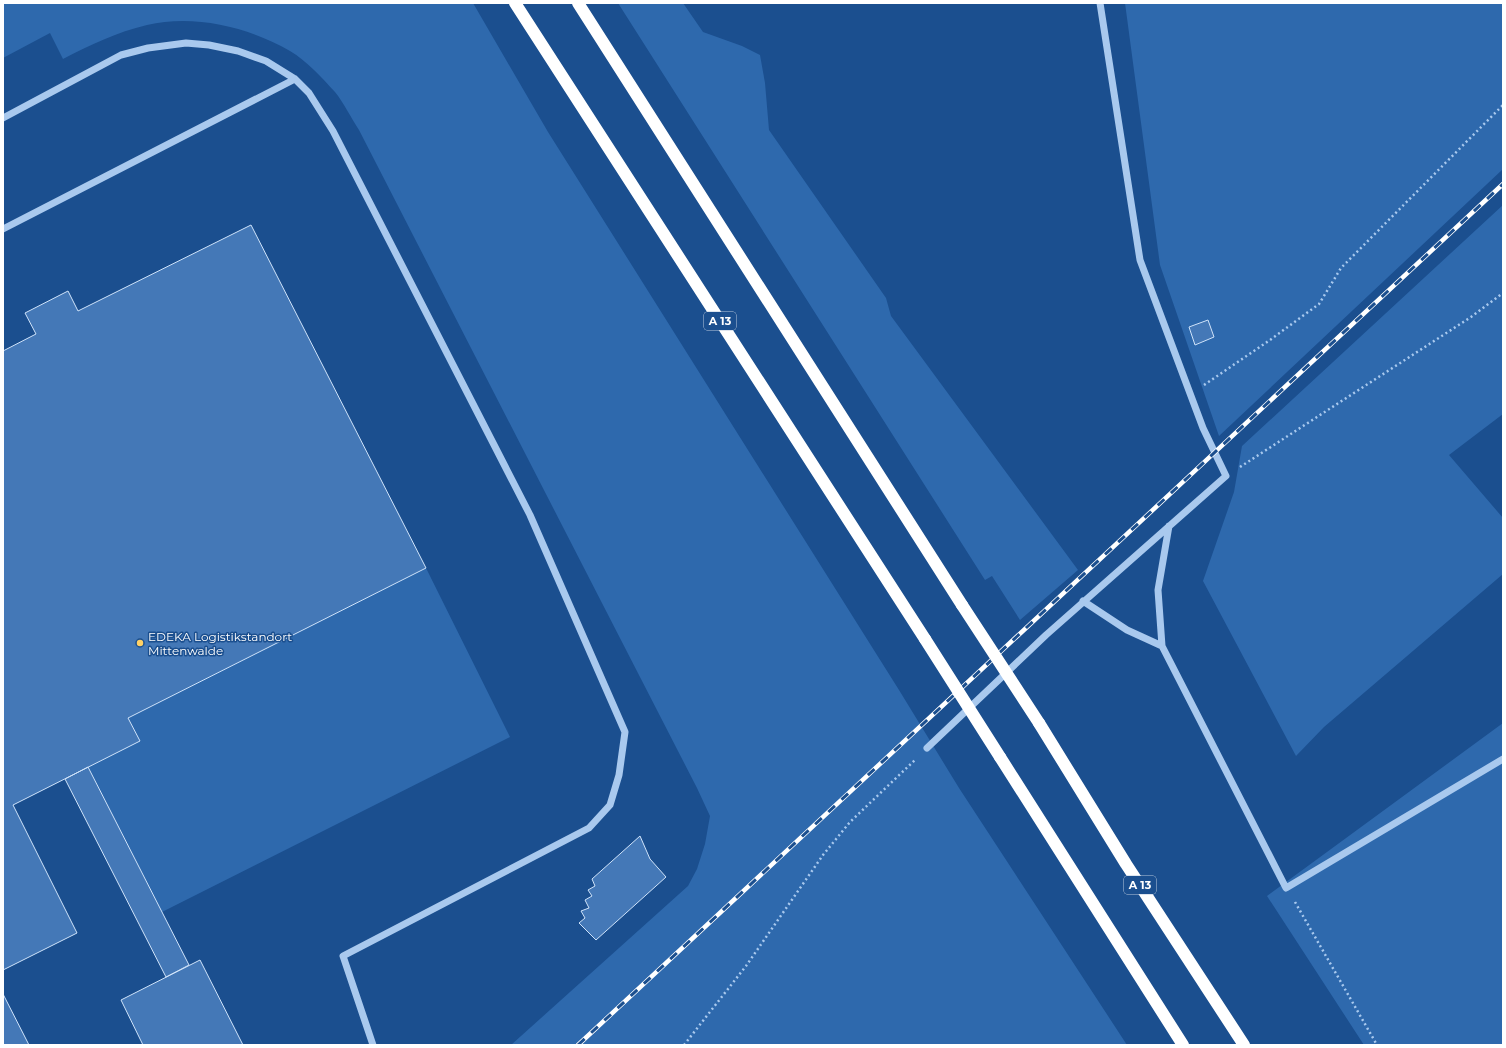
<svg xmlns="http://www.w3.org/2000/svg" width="1506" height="1048" font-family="Montserrat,sans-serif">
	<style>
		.green { fill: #2e69ad }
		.building { fill: #4478b7; stroke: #cfe3fa }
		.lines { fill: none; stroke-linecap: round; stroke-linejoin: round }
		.path { stroke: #a9c9ee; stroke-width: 2.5; stroke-dasharray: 2 3; stroke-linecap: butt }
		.minor { stroke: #a9c9ee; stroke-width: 7 }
		.highway { stroke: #fff; stroke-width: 12 }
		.rail-casing { stroke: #fff; stroke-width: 4.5 }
		.rail { stroke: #1b4f8f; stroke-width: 3; stroke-dasharray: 9; stroke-linecap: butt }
		.highway-bridge { stroke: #fff; stroke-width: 12 }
		.poi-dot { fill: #ffd166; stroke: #1b4f8f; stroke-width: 1.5 }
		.labels { text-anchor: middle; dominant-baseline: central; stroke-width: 3; stroke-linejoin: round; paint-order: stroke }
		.shield { fill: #1b4f8f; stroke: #bbcadd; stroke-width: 1 }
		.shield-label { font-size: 11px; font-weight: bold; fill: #fff }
		.poi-label { font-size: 12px; fill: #fff; stroke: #1b4f8f; text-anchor: start }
	</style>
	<rect width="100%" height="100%" fill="#1b4f8f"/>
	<path class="green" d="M3 3H473L548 132 899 690 959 788 1127 1045H511L688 886 697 869 705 844 710 816 697 788 359 130C351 118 344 103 335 92 322 78 307 61 290 51 249 27 194 14 147 25 117 32 90 45 63 59L50 33 3 58Z
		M618 3H683L703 32 742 46 760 55 765 83 769 130 886 298 891 316 1078 570 1020 620 992 576 985 580Z
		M1125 3H1503V169L1219 436 1160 265Z
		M1503 205V414L1449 455 1503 518V574L1324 727 1296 756 1203 581 1234 492 1242 446Z
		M426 568 510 737 162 912 88 767 139 741 128 718Z
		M1503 723V1045H1364L1267 896Z"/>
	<path class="building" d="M251 225 426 568 128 718 140 741 13 805 77 933 3 970V351L36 334 25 313 68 291 78 311Z
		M1208 320 1214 337 1195 345 1189 327Z
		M88 767 189 965 166 977 65 779Z
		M640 836 650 859 666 877 596 940 579 923 585 918 581 911 589 908 585 900 592 896 588 890 595 886 592 879Z
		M200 960 243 1045H143L121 1000Z
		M3 994 29 1045H3Z"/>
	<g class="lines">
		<path class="path" d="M1204 385 1270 340 1319 304 1341 268 1503 105
			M1240 467 1471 317 1503 293
			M1295 902 1377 1045
			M684 1045 746 966 823 855 850 822 916 759"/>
		<path class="minor" d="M3 118 121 55 148 48 186 43 209 45 238 51 266 61 295 79 309 93 333 131 530 515 625 732 619 775 610 805 589 828 343 956 373 1045
			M3 229 295 79
			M1169 526 1158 590 1162 646 1286 888 1503 759
			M1083 601 1127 630 1162 646
			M927 748 1046 635 1226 476 1203 428 1140 260 1100 3"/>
		<path class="highway" d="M515 3 925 639
			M578 3 962 605
			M1039 723 1126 864 1244 1045
			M1000 757 1183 1045"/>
		<defs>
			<path id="rail" d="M578 1045 1503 184"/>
		</defs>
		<use href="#rail" class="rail-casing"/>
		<use href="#rail" class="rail"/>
		<path class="highway-bridge" d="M962 605 1039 723
			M925 639 1000 757"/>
	</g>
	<circle class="poi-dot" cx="140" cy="643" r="4"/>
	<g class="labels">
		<g class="shield">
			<rect x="704" y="312" width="32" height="18" rx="3"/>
			<rect x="1124" y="876" width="32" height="18" rx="3"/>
		</g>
		<g class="shield-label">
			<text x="720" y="321">A 13</text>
			<text x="1140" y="885">A 13</text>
		</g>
		<g class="poi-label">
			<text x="148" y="636">EDEKA Logistikstandort<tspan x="148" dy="14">Mittenwalde</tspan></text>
		</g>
	</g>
	<rect width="1506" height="1048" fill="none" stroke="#ffffff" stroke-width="8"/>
</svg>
